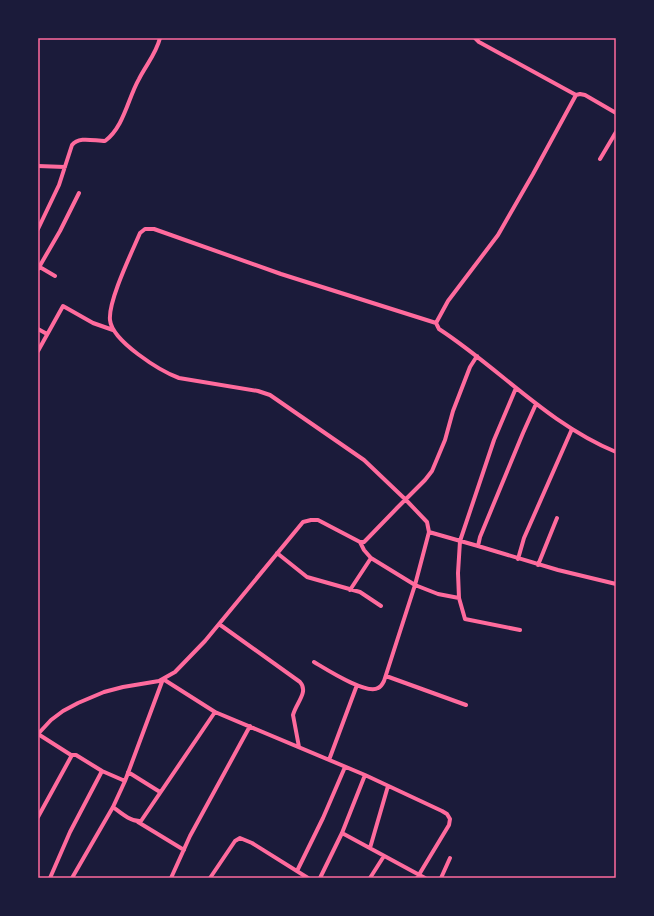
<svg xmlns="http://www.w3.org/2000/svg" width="654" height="916" font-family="'Alegreya Sans',sans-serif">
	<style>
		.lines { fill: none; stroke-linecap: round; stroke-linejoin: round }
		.minor { stroke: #ff6b9d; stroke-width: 4 }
		.neatline { fill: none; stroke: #ff6b9d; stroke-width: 1.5 }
	</style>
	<rect width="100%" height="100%" fill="#1b1b3a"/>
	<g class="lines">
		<path class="minor" d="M475 38 479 42 576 95
			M616 113 585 95 580 94 576 95 533 174 498 235 448 301 436 323 439 329C499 368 548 424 616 452
			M600 159 616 132
			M38 166 65 167
			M38 229 59 185 72 145C79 136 94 141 105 141 124 127 128 98 139 79 146 65 156 54 160 38
			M38 266 55 276
			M38 269 60 231 79 193
			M38 329 47 334
			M38 351 63 306 93 323 113 330
			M516 388 494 440 460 541 458 573 459 598 465 619 520 630
			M429 532 478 546 558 570 616 584
			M360 542 364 550 371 558 415 585 438 594 459 598
			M478 546 480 537 523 433 536 404
			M277 553 307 577 360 592 381 606
			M518 559 524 538 572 429
			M538 565 557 518
			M350 590 371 558
			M219 624 300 682C309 692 296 703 293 715L299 747
			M314 662C326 669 366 695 378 688 381 687 383 683 384 681L415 585 429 532 427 522 406 500 364 460 270 395 258 391 179 378C160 371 112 341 110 320 108 301 132 252 140 233L145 229H154L281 274 436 323
			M386 676 466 705
			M38 734 51 720 63 711 78 703 104 692 123 687 159 681 175 672 205 641 303 522 311 520H318L360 542H364L367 539 397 508 425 480 432 471 445 440 453 411 470 367 477 356
			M38 734 71 755
			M329 760 357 685
			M128 772 160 792
			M113 807C121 813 131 822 141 821L215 712
			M38 817 72 755H76L102 771 125 781
			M138 822 184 850
			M342 833 425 878
			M370 848 388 786
			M297 871 323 818 345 767
			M50 878 70 832 102 771
			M72 878 113 807 125 781 163 679 215 712 365 775 442 811 447 814 450 819 449 825 417 878
			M171 878 190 836 250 726
			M210 878 235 841 240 838 252 843 308 878
			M320 878 342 833 365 775
			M370 878 384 856
			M441 878 450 858"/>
	</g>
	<rect width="654" height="916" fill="none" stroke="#1b1b3a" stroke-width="78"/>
	<rect x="39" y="39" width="576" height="838" class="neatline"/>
</svg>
